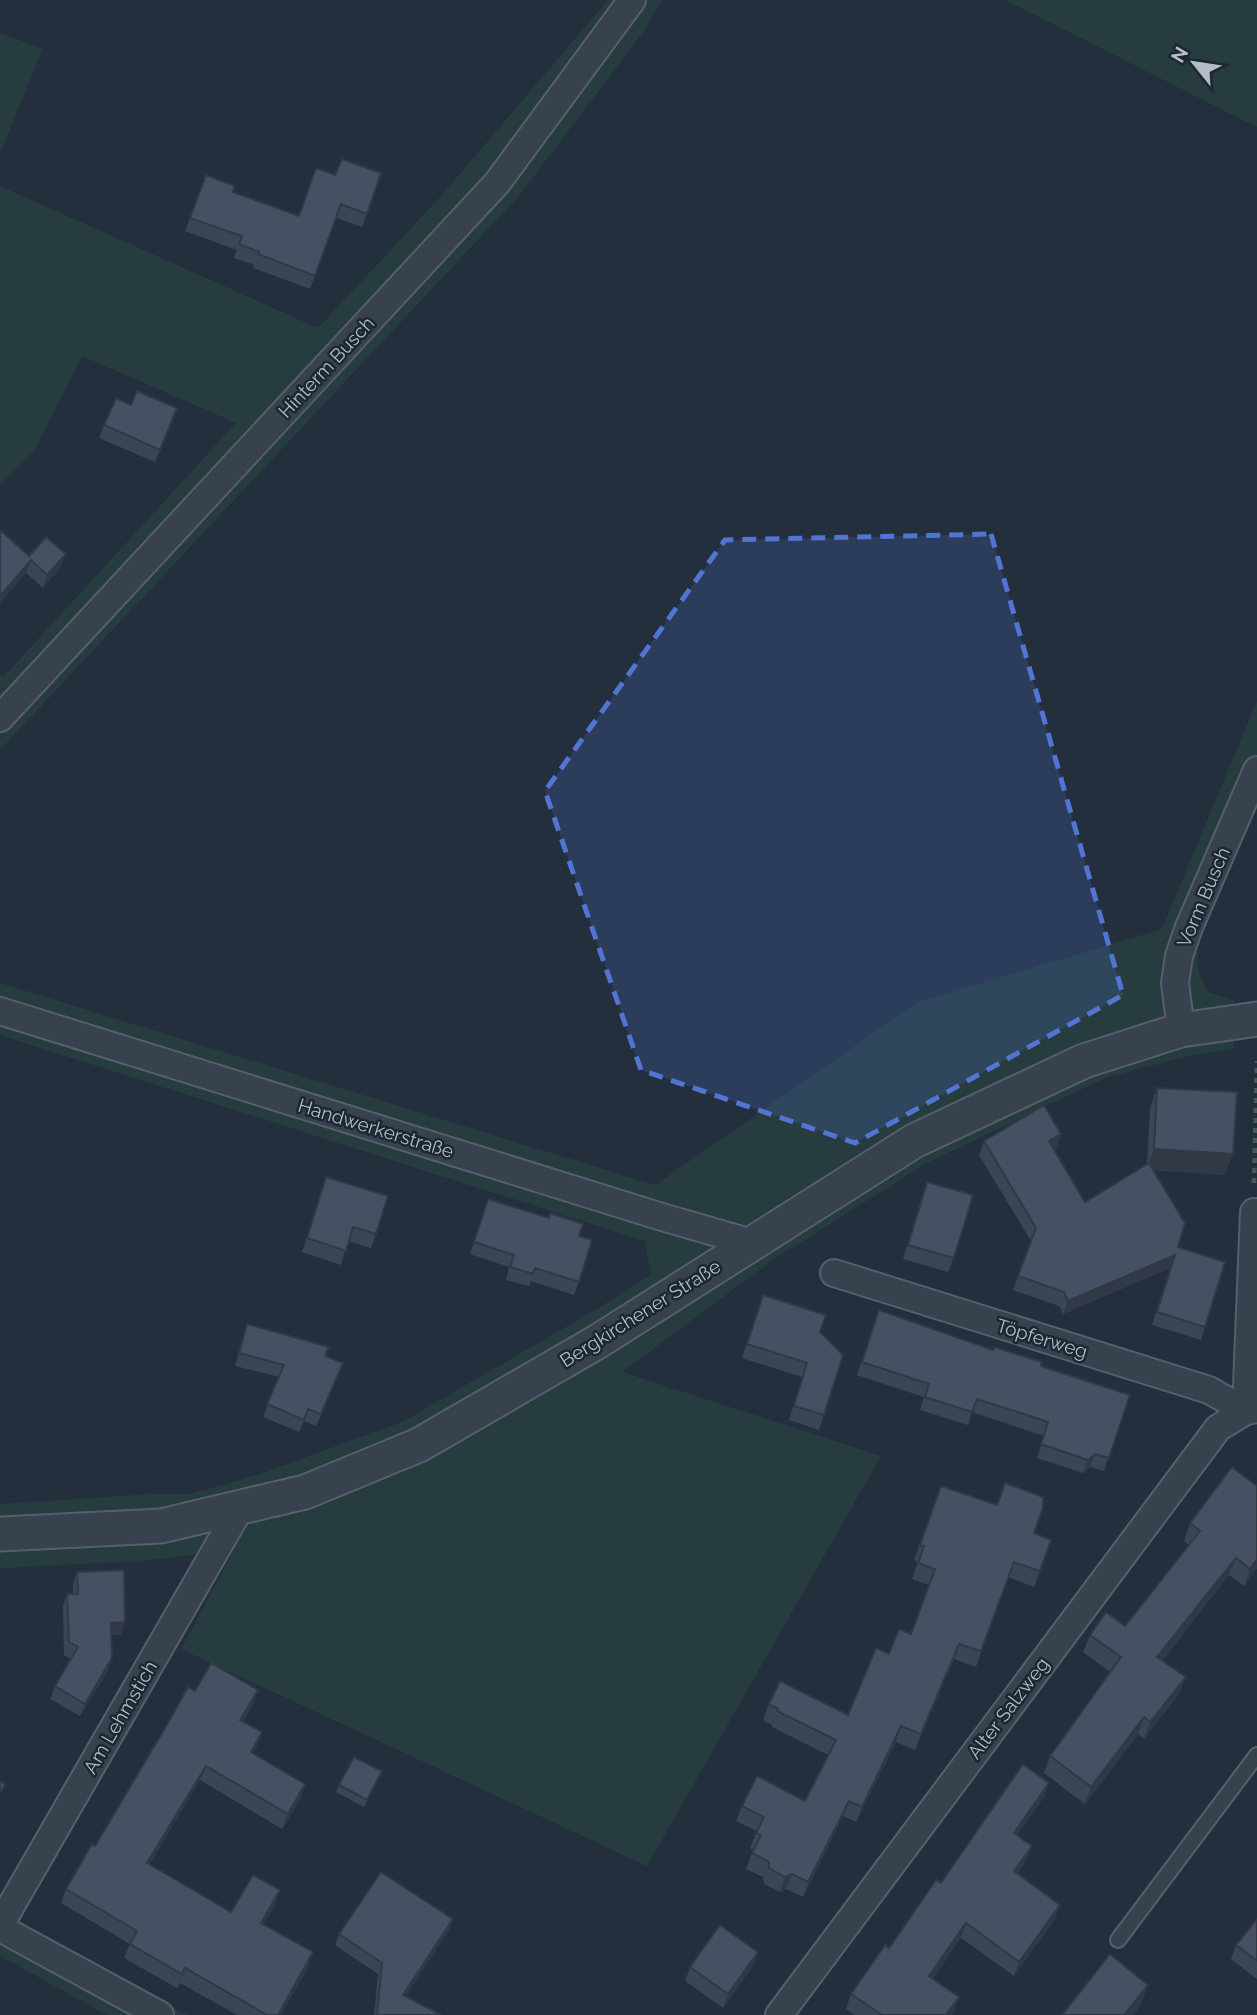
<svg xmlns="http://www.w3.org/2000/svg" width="1257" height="2015" font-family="Raleway,sans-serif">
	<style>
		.green { fill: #263c3f }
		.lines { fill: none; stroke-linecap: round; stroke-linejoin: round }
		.service-casing { stroke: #565f6c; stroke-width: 18 }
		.minor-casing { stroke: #565f6c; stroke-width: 30 }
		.tertiary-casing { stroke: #565f6c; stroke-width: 37 }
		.path { stroke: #44595c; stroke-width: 4.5; stroke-dasharray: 5 5; stroke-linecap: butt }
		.service { stroke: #38414e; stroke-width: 14 }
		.minor { stroke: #38414e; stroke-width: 26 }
		.tertiary { stroke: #38414e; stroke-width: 33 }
		.wall { fill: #3b4654 }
		.shaded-wall { fill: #303945 }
		.building { fill: #455162; stroke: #303945; stroke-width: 2 }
		.marked { fill: #5274d3; fill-opacity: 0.2; stroke: #5274d3; stroke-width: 5; stroke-dasharray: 14 9; stroke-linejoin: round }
		.labels { text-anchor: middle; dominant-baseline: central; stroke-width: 5; stroke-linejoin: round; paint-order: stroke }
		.street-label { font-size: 19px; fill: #b4bcc9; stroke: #1d2633 }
	</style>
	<rect width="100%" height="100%" fill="#242f3e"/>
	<path class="green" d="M608 0H662L644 31 519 196 0 750V674L3 676 8 672 236 423 82 356 34 451 0 485V186L318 328 440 197Z
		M1005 0H1257V127Z
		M0 33 43 49 0 153Z
		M1257 701V807L1197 948 1198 970 1208 992 1234 1000V1049L1188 1056 1105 1078 925 1164 773 1260 622 1372 881 1456 647 1866 181 1649 234 1550 142 1561 0 1568V1504L152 1494H190L260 1474 402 1422 590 1313 651 1275 645 1241 0 1035V983L655 1185 918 1002 1162 929Z
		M0 1912 187 2015H107L0 1956Z"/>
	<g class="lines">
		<defs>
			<path id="service" d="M1118 1940 1257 1755"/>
			<path id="minor" d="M0 718 497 183 632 0
				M0 1011 662 1217 752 1243
				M1181 1030 1175 983 1179 956 1189 927 1257 770
				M834 1273 1209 1390 1246 1411 1254 1212H1257
				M0 1925 240 1508
				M0 1928 160 2015
				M779 2015 1218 1428 1246 1411 1257 1409"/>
			<path id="tertiary" d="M0 1534 161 1526 305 1492 419 1445 597 1342 914 1141 1084 1061 1181 1030 1257 1019"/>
		</defs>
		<use href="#service" class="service-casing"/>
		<use href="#minor" class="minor-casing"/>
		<use href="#tertiary" class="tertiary-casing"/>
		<path class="path" d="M1254 1183 1257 1061"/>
		<use href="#service" class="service"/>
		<use href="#minor" class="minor"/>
		<use href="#tertiary" class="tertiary"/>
	</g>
	<path class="wall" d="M381 173 362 227 336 218 310 289 253 268 254 265 234 258 237 250 185 231 206 175 233 192 299 216Z
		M131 405 177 408 155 462 99 438 104 425Z
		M29 556 61 567 43 588 26 573Z
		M1157 1088 1225 1175 1153 1170 1178 1247 1205 1327 1201 1340 1152 1325 1170 1268 1063 1314 1059 1306 1013 1290 1031 1241 979 1155 984 1141 1061 1134 1057 1147 1053 1149 1085 1202 1147 1165 1150 1108Z
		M326 1177 376 1234 371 1248 348 1241 341 1265 302 1252Z
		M927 1182 954 1258 948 1272 903 1259Z
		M488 1199 579 1236V1282L574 1295 531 1281 529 1286 506 1280 509 1267 470 1254Z
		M763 1295 820 1332 824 1415 819 1430 789 1420 802 1377 742 1358Z
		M874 1323 993 1350 1130 1395 1104 1471 1090 1467 1083 1473 1037 1458 1044 1436 972 1412 968 1425 920 1410 924 1397 857 1375Z
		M247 1324 326 1356 338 1376 316 1426 304 1421 299 1432 263 1417 279 1377 235 1366Z
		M941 1486 1034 1533 1040 1571 1034 1587 1008 1577 976 1667 954 1659 915 1750 896 1742 856 1822 843 1816 803 1897 786 1889 780 1892 764 1884 763 1877 746 1869 753 1850 750 1848 757 1831 736 1821 742 1806 805 1801 828 1755 772 1727V1725L763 1720 769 1704 848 1715 889 1654 911 1634 929 1585 912 1579 918 1562 914 1560Z
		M1257 1486V1568L1244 1586 1229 1575 1162 1661 1179 1694 1144 1739 1138 1734 1085 1804 1044 1773 1050 1756 1110 1672 1083 1652 1090 1635 1125 1626 1189 1545 1184 1541 1190 1523Z
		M77 1572 121 1635H112V1658L108 1671 80 1716 50 1699 55 1686 71 1659 64 1655 63 1606 67 1594H73V1584Z
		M258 1690 253 1704 243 1721 262 1732 253 1754 305 1784 300 1799 282 1829 200 1780 149 1865 231 1912 280 1890 275 1905 263 1924 308 1967 281 2015H237L180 1983 177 1988 124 1958 130 1944 61 1903 66 1889 195 1691Z
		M382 1771 364 1807 336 1792 339 1785Z
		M1044 1797 1017 1835 1032 1846 1026 1860 1018 1873 1055 1919 1014 1976 961 1938 933 1978 959 1997 954 2011 951 2015H855L846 2009 851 1994 941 1883Z
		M453 1919 449 1930 405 1996 441 2015H374L378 1974 335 1945 339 1934Z
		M1257 1919V1979L1231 1959 1236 1945Z
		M753 1966 723 2008 685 1981 690 1967Z"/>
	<path class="shaded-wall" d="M66 554 61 567 43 588 47 575Z
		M31 560 26 573 0 603V596Z
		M1061 1134 1057 1147 1044 1155 1049 1141Z
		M1154 1149 1233 1154 1225 1175 1146 1170Z
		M1175 1255 1170 1268 1063 1314 1068 1301Z
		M1095 1454 1090 1467 1083 1473 1088 1460Z
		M1236 1558 1229 1575 1151 1675 1157 1657Z
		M1257 1559V1568L1244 1586 1250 1569Z
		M125 1622 121 1635H107L111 1623Z
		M959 1644 954 1659 915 1750 921 1734Z
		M112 1658 108 1671 80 1716 85 1704Z
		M1186 1677 1179 1694 1144 1739 1150 1722Z
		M258 1690 253 1704 235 1734 240 1720Z
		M1144 1717 1138 1734 1085 1804 1091 1787Z
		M901 1726 896 1742 856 1822 862 1807Z
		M262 1732 257 1746 246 1766 251 1752Z
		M206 1766 200 1780 142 1877 147 1863Z
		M382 1771 379 1778 364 1807 367 1800Z
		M1049 1783 1044 1797 1008 1848 1014 1833Z
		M305 1784 300 1799 282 1829 288 1814Z
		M849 1801 843 1816 803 1897 808 1882Z
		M1032 1846 1026 1860 1009 1886 1014 1871Z
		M792 1874 786 1889 780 1892 785 1877Z
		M280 1890 275 1905 256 1937 261 1923Z
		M1060 1905 1055 1919 1014 1976 1019 1962Z
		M453 1919 449 1930 399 2006 403 1995Z
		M966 1923 961 1938 924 1991 929 1976Z
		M313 1952 308 1967 281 2015H278Z
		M758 1952 753 1966 723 2008 728 1994Z
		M1148 1985 1141 2005 1133 2015H1124Z
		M959 1997 954 2011 951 2015H946Z"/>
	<path class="building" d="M342 159 381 173 367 214 341 204 315 276 258 254 259 252 239 244 242 236 190 218 206 175 235 186 233 192 299 216 316 168 335 175Z
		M137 391 177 408 160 450 104 425 116 398 131 405Z
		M0 530 29 556 46 537 66 554 47 575 31 560 0 596Z
		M1157 1088 1237 1092 1233 1154 1154 1149Z
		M1044 1105 1061 1134 1049 1141 1085 1202 1149 1163 1185 1223 1178 1247 1225 1262 1205 1327 1157 1312 1175 1255 1068 1301 1064 1292 1018 1276 1036 1228 984 1141Z
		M326 1177 388 1196 376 1234 353 1227 346 1251 307 1238Z
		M927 1182 973 1195 954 1258 908 1245Z
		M488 1199 549 1218 550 1213 583 1224 579 1236 592 1240 579 1282 535 1268 533 1274 510 1267 514 1255 474 1242Z
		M763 1295 826 1315 820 1332 843 1355 824 1415 794 1406 807 1363 747 1344Z
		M879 1310 993 1350 994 1347 1042 1362 1041 1366 1130 1395 1109 1458 1095 1454 1088 1460 1041 1444 1048 1422 977 1399 972 1412 925 1397 929 1384 862 1362Z
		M247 1324 329 1347 325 1356 343 1363 321 1414 308 1409 304 1420 267 1404 284 1365 239 1353Z
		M1232 1467 1257 1486V1559L1250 1569 1236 1558 1157 1657 1186 1677 1150 1722 1144 1717 1091 1787 1050 1756 1121 1657 1090 1635 1106 1612 1125 1626 1200 1531 1190 1523Z
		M1005 1483 1043 1497V1508L1034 1533 1051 1540 1040 1571 1014 1562 981 1651 959 1644 921 1734 901 1726 862 1807 849 1801 808 1882 792 1874 785 1877 769 1868V1862L752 1853 761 1835 756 1833 764 1817 742 1806 757 1776 805 1801 836 1740 777 1711 778 1709 769 1704 780 1681 848 1715 876 1648 889 1654 899 1629 911 1634 935 1569 918 1563 924 1546 920 1545 941 1486 997 1505Z
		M124 1570 125 1622 111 1623 112 1658 85 1704 55 1686 78 1647 69 1642 67 1594H78L77 1572Z
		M211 1663 258 1690 240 1720 262 1732 251 1752 305 1784 288 1814 206 1766 147 1863 231 1912 253 1875 280 1890 261 1923 313 1952 278 2015H267L185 1968 182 1974 130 1944 137 1931 66 1889 92 1844 95 1846 168 1723 188 1687 195 1691Z
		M354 1757 382 1771 367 1800 339 1785Z
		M1023 1764 1049 1783 1014 1833 1032 1846 1014 1871 1060 1905 1019 1962 966 1923 929 1976 959 1997 946 2015H882L851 1994 885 1945 889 1948 936 1880 941 1883Z
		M0 1781 5 1784 0 1793Z
		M381 1872 453 1919 403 1995 441 2015H377L382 1963 339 1934Z
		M1257 1919V1961L1236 1945Z
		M720 1925 758 1952 728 1994 690 1967Z
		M1110 1954 1148 1985 1124 2015H1062Z"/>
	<path class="marked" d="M991 534 1123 995 855 1143 641 1070 545 791 725 540Z"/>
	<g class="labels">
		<g class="street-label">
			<text transform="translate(326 367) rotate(-47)">Hinterm Busch</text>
			<text transform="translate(1203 897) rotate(-67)">Vorm Busch</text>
			<text transform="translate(376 1128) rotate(17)">Handwerkerstraße</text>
			<text transform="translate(640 1313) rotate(-32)">Bergkirchener Straße</text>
			<text transform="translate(1042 1338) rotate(17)">Töpferweg</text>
			<text transform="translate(1008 1708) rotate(-53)">Alter Salzweg</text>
			<text transform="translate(120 1717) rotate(-60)">Am Lehmstich</text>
		</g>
	</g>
	<g transform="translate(1194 63) rotate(300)" stroke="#1d2633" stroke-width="5" paint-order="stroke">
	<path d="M0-5L12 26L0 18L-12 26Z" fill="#b4bcc9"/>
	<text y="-10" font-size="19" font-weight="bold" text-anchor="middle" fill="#b4bcc9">N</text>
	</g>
</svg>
